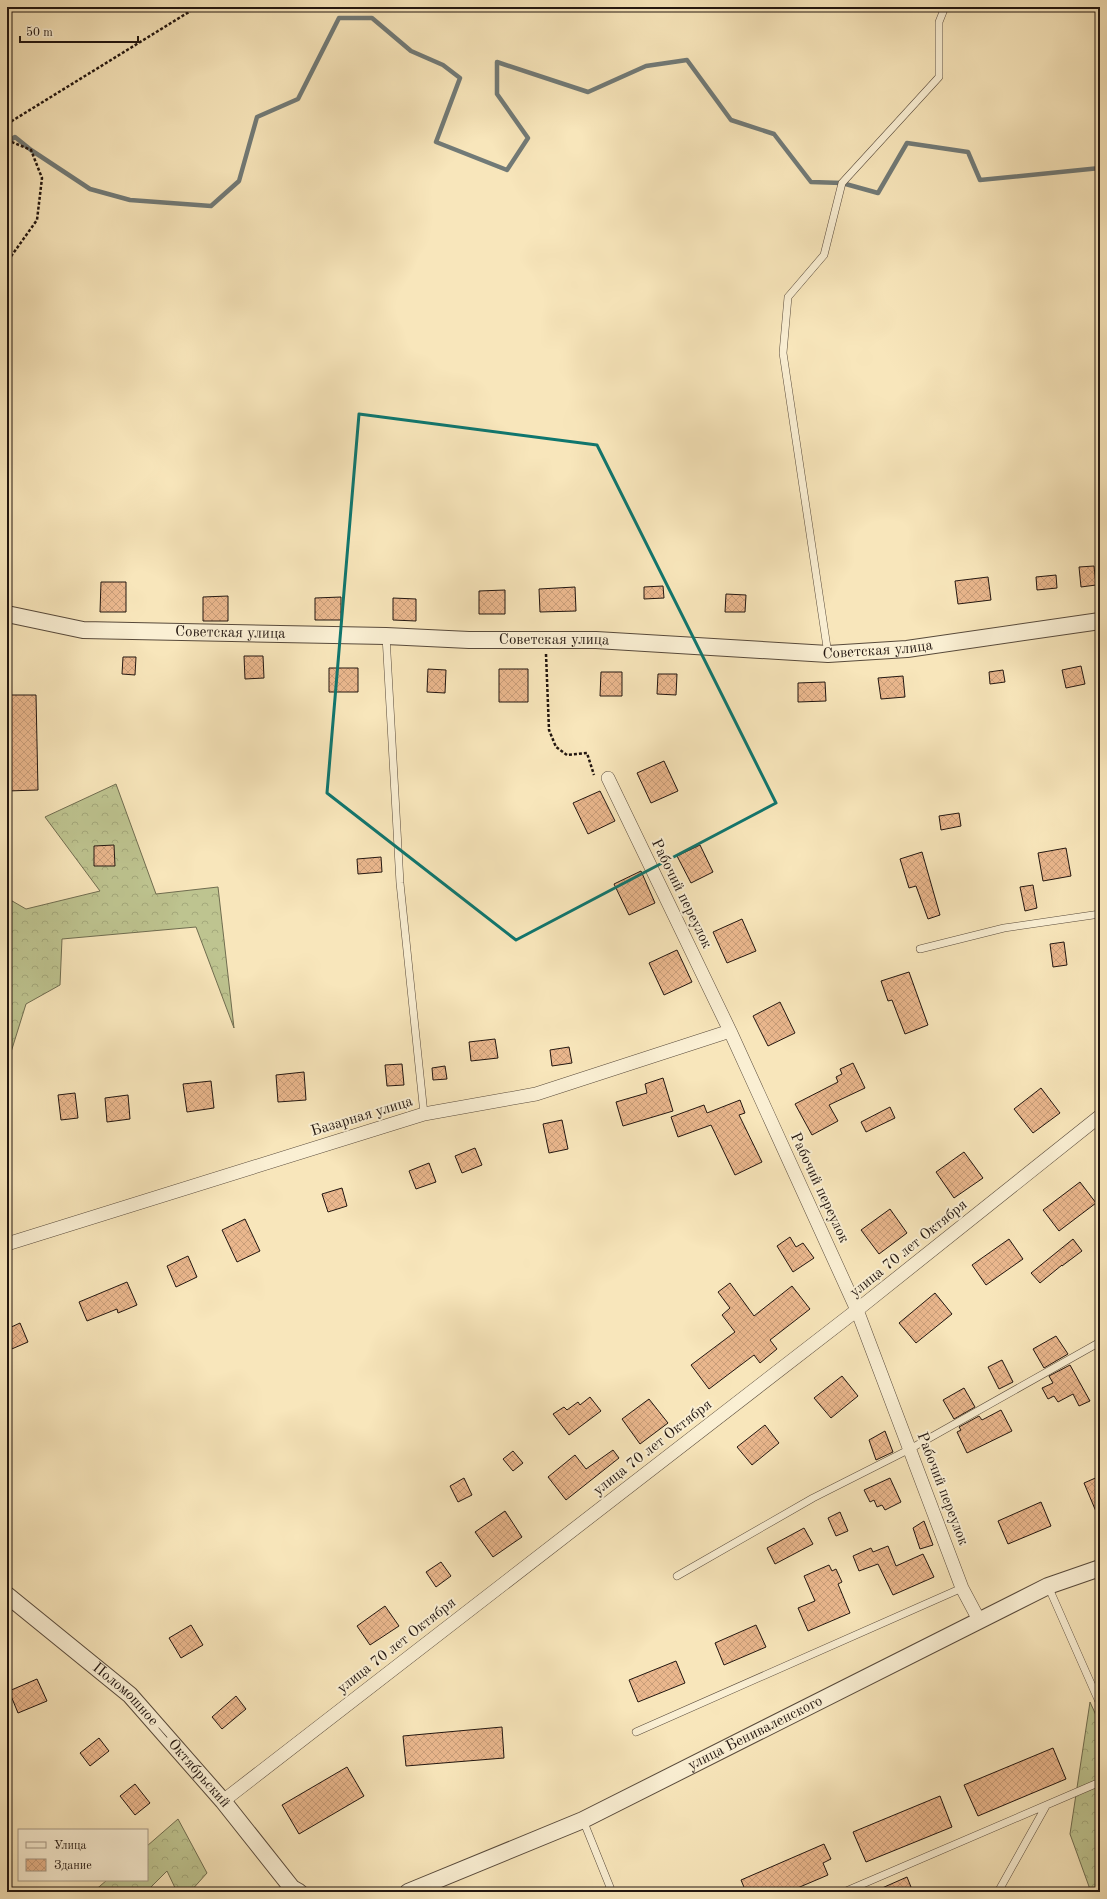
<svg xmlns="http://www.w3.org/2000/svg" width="1107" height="1899" font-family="'Old Standard TT',serif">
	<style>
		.forest { fill: url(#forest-crowns); stroke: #706d50 }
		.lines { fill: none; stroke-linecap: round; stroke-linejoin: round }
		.stream { stroke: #717a77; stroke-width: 4.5 }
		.building { fill: url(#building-cross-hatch); stroke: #221610 }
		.service-casing { stroke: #584a3b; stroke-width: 8 }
		.minor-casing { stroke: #584a3b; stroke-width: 14 }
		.tertiary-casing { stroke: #584a3b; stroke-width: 18 }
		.path { stroke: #221610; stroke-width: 2.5; stroke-dasharray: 3 2; stroke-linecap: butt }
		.service { stroke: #faefd3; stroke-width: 7 }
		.minor { stroke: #faefd3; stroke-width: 13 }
		.tertiary { stroke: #faefd3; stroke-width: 16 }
		.marked { fill: none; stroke: #0f766e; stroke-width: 3; stroke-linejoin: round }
		.labels { text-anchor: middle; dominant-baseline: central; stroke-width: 4; stroke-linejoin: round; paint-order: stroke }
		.street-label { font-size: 15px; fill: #221610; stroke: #faefd3 }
	</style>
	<defs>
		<pattern id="forest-crowns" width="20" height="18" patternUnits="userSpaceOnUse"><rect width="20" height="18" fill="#bec490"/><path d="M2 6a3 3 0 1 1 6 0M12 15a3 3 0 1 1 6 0" fill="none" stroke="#a3a87b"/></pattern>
		<pattern id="building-cross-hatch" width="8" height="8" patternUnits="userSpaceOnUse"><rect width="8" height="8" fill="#eab78d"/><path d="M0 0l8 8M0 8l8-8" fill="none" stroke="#c89d79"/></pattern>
	</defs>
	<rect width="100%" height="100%" fill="#f8e6bb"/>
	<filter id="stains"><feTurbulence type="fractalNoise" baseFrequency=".005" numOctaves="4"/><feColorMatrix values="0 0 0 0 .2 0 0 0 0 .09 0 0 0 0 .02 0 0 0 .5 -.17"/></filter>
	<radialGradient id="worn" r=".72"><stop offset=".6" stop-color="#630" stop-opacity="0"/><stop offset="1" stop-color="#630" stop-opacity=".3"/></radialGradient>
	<path class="forest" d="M116 784 156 894 218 887 234 1028 196 927 62 939 60 985 26 1004 7 1065V898L26 909 100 891 45 817Z
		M1090 1702 1100 1724V1892H1091L1070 1834Z
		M178 1819 207 1873 190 1892H177L167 1871 146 1892H93L107 1880H147V1846Z"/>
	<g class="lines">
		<path class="stream" d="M7 142 15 137 31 150 90 189 130 200 211 206 239 181 257 117 298 99 339 18H372L411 51 443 65 460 78 436 142 507 170 528 138 497 94V62L588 92 646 66 687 60 731 120 774 134 811 182 842 183 878 193 907 143 968 152 980 180 1100 168"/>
	</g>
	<path class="building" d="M1094 566 1096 585 1081 587 1079 567Z
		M1056 575 1057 588 1037 590 1036 577Z
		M988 577 991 600 958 604 955 581Z
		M101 582H126V612H100Z
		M663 586 664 598 644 599V587Z
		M575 587 576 611 540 612 539 589Z
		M505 590V614H479V591Z
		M726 594 746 595 745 612H725Z
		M228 596V621H203V597Z
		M341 597V620H315V598Z
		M393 598 416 599V621L393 620Z
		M244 656H263L264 678 245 679Z
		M123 657H136L135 675 122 674Z
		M1081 666 1085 684 1066 688 1062 670Z
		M329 668H358V692H329Z
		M428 669 446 670 445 693 427 692Z
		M499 669H528V702H499Z
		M1003 670 1005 682 990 684 989 672Z
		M601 672H622V696H600Z
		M658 674H677L676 695 657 694Z
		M903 676 905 697 881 699 878 678Z
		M825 682 826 701 798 702V683Z
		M7 695H36L38 790 7 791Z
		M664 761 678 791 651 803 637 773Z
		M600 791 615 821 588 834 573 803Z
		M959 813 961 826 941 830 939 816Z
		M114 845 115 866H94V846Z
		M700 845 713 872 691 883 677 856Z
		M1066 848 1071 876 1043 881 1038 853Z
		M922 852 940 915 928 919 916 886 909 888 900 859Z
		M381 857 382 872 358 874 357 859Z
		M641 871 655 903 629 915 614 884Z
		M1033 885 1037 908 1025 911 1020 887Z
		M742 919 756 951 727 963 713 932Z
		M1064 942 1067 965 1053 967 1050 944Z
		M677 950 692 982 664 995 649 963Z
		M909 972 928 1025 905 1034 892 1000 888 1001 881 981Z
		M780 1002 795 1033 768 1046 753 1016Z
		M495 1039 498 1058 471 1061 469 1042Z
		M569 1047 572 1063 552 1066 550 1050Z
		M853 1063 865 1088 829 1105 838 1121 812 1135 795 1104 838 1082 836 1077 842 1074 840 1069Z
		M402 1064 404 1085 387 1086 385 1065Z
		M445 1066 447 1079 433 1080 432 1068Z
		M304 1072 306 1100 278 1102 276 1075Z
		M663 1078 673 1111 623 1126 616 1102 647 1093 645 1084Z
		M211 1081 214 1108 187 1112 183 1084Z
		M1041 1088 1060 1113 1033 1133 1014 1109Z
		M75 1093 78 1118 61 1120 58 1095Z
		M128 1095 130 1119 107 1122 105 1098Z
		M740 1100 745 1113 739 1115 762 1162 735 1175 711 1125 678 1137 671 1117 704 1105 707 1113Z
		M890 1107 895 1118 866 1132 861 1122Z
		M562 1120 568 1149 549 1153 543 1124Z
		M475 1148 482 1165 462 1173 455 1156Z
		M964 1152 983 1178 954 1198 936 1172Z
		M429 1163 436 1182 416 1189 409 1171Z
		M1080 1182 1096 1203 1059 1231 1043 1210Z
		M342 1188 347 1206 328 1212 322 1194Z
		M890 1209 907 1233 879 1254 861 1230Z
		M245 1219 260 1251 237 1262 222 1230Z
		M790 1237 796 1247 803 1243 814 1258 793 1272 777 1246Z
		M1009 1239 1023 1259 986 1285 972 1265Z
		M1073 1239 1082 1251 1062 1266V1265L1040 1283 1031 1273Z
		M188 1256 197 1277 176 1287 167 1266Z
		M127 1282 137 1305 118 1313 117 1309 87 1321 79 1302Z
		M730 1283 754 1316 792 1286 810 1309 770 1340 777 1349 760 1363 754 1355 709 1389 691 1365 735 1332 722 1315 730 1308 718 1292Z
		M935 1293 952 1314 916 1343 899 1323Z
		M20 1323 28 1342 7 1351V1329Z
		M1056 1336 1068 1354 1044 1368 1033 1349Z
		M1002 1360 1013 1382 999 1389 988 1367Z
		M1070 1365 1090 1401 1079 1406 1073 1394 1058 1402 1054 1396 1048 1399 1042 1388 1053 1383 1049 1376Z
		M842 1376 858 1396 831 1418 814 1398Z
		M964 1388 975 1407 954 1419 943 1400Z
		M590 1397 601 1411 569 1435 553 1414 564 1407 567 1410 578 1402 580 1405Z
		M649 1399 668 1423 640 1444 622 1419Z
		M1001 1410 1012 1431 967 1453 957 1432 961 1430 959 1427 979 1416 982 1420Z
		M765 1425 779 1443 752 1465 737 1447Z
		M885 1431 893 1452 876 1460 869 1440Z
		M613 1450 619 1458 566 1500 548 1477 575 1455 586 1469Z
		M513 1451 523 1463 513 1471 503 1459Z
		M1100 1476V1521L1084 1483Z
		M464 1478 472 1495 458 1502 450 1486Z
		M890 1478 901 1502 885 1510 882 1505 877 1507 874 1500 870 1502 864 1490Z
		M1041 1502 1051 1526 1008 1544 998 1521Z
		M505 1511 522 1537 493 1557 475 1532Z
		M840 1512 848 1531 836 1536 828 1518Z
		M924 1521 933 1545 920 1549 913 1528Z
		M804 1528 813 1544 775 1564 767 1548Z
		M888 1546 896 1566 923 1554 934 1577 893 1595 878 1564 859 1571 853 1556 871 1548 873 1552Z
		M441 1562 451 1576 436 1587 426 1572Z
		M829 1565 832 1571 836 1569 842 1582 838 1584 850 1613 808 1631 798 1608 815 1601 804 1576Z
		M385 1606 399 1626 370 1645 357 1626Z
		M191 1625 203 1645 181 1658 169 1638Z
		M756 1625 766 1647 724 1665 715 1643Z
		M676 1661 685 1683 638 1702 629 1680Z
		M37 1679 47 1701 18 1713 9 1691Z
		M236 1696 246 1709 222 1729 212 1717Z
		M502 1727 504 1758 406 1766 403 1736Z
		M99 1738 109 1751 90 1766 80 1753Z
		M1053 1748 1066 1779 978 1816 964 1785Z
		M347 1767 364 1796 299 1834 282 1805Z
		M135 1784 150 1803 135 1815 120 1796Z
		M940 1796 952 1827 866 1862 853 1832Z
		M824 1844 831 1859 823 1863 828 1875 788 1892H746L741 1880Z
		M907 1877 913 1892H873Z"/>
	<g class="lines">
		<defs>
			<path id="service" d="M386 636 400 883 424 1114
				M828 654 783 353 788 297 824 255 842 183 939 77V22L945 7
				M920 949 1004 928 1100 914
				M677 1576 813 1498 910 1449 1100 1342
				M1048 1586 1100 1704
				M636 1732 962 1588
				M583 1820 612 1892
				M844 1892 1100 1782
				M998 1892 1046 1806"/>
			<path id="minor" d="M608 778 730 1031 857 1310 962 1588 979 1620
				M7 1244 424 1114 536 1094 730 1031
				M223 1801 857 1310 1100 1116"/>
			<g id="tertiary">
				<path id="s1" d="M7 614 83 630 386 636 469 640H596L828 654 907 649 1100 621"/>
				<path id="s2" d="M7 1595 130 1695 223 1801 292 1888 299 1892"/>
				<path id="s3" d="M408 1892 583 1820 1048 1586 1100 1568"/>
			</g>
		</defs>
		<use href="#service" class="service-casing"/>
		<use href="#minor" class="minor-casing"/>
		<use href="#tertiary" class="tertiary-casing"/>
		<path class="path" d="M7 124 197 7
			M7 140 31 150 42 178 37 220 7 262
			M546 654 549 730 556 747 567 755 587 753 594 775"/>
		<use href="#service" class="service"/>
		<use href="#minor" class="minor"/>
		<use href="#tertiary" class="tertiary"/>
	</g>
	<path class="marked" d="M359 414 597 445 776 803 516 940 327 793Z"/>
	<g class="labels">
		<g class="street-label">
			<text stroke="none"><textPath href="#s1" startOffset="225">Советская улица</textPath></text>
			<text stroke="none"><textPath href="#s1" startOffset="549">Советская улица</textPath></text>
			<text stroke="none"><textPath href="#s1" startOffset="873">Советская улица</textPath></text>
			<text transform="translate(681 894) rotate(64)">Рабочий переулок</text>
			<text transform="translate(362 1117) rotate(-17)">Базарная улица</text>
			<text transform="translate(819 1188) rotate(65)">Рабочий переулок</text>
			<text transform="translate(909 1249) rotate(-39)">улица 70 лет Октября</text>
			<text transform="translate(653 1448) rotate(-38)">улица 70 лет Октября</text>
			<text transform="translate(942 1489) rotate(69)">Рабочий переулок</text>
			<text transform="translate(397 1646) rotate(-38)">улица 70 лет Октября</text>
			<text stroke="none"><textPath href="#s3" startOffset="382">улица Бениваленского</textPath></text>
			<text stroke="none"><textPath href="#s2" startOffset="209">Поломошное — Октябрьский</textPath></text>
		</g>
	</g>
	<rect width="1107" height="1899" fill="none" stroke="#f8e6bb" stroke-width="24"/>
	<rect x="8" y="8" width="1091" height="1883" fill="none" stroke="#221610" stroke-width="2"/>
	<rect x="12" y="12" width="1083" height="1875" fill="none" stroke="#221610"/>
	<rect x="18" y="1829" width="130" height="52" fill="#faefd3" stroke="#a49885"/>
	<rect x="26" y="1842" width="20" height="6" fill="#faefd3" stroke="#a49885"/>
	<text x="54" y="1849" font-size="12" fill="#221610">Улица</text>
	<rect x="26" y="1859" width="20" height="12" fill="url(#building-cross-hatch)" stroke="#a49885"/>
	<text x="54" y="1869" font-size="12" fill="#221610">Здание</text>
	<path d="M20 36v6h118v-6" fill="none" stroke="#221610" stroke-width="2"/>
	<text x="26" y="36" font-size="12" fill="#221610" stroke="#faefd3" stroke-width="3" paint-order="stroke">50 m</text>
	<rect width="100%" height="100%" filter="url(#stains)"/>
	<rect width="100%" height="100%" fill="url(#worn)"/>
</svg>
